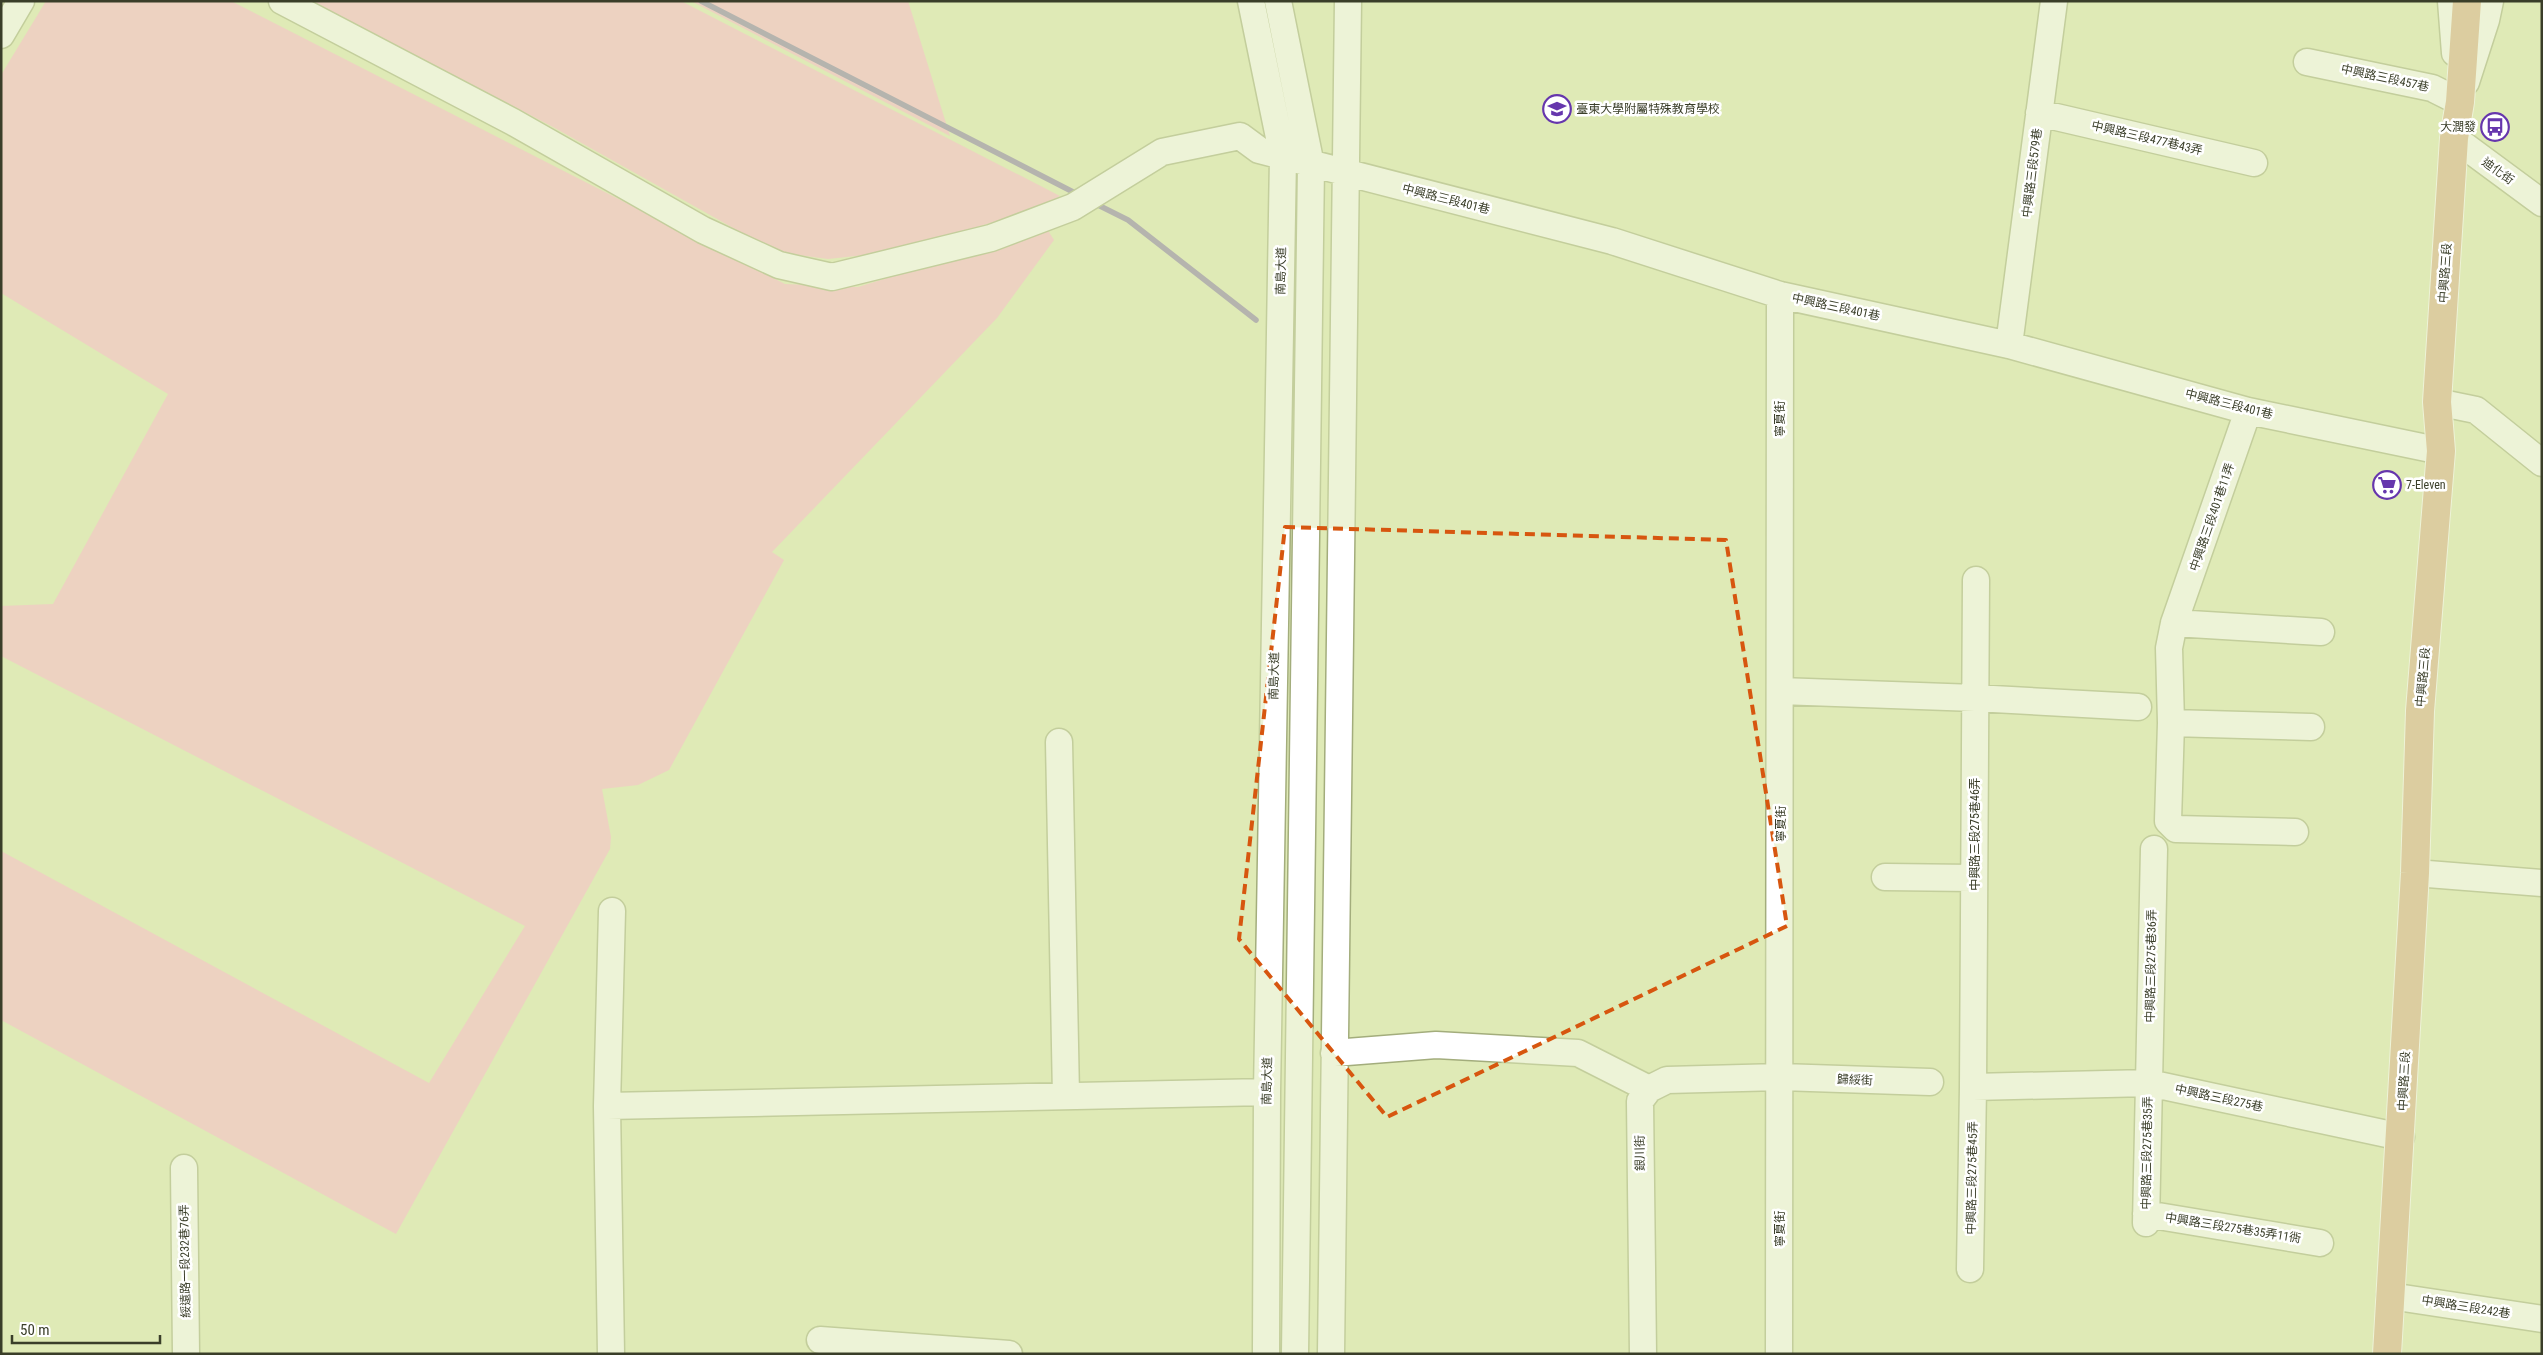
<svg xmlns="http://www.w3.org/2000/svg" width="2543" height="1355" font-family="'Roboto Condensed','Noto Sans TC',sans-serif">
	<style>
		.green { fill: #ffb6ce }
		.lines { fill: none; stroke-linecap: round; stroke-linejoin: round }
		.stream { stroke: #8374a4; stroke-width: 5.5 }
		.minor-casing { stroke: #a3ad7c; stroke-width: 29 }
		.major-casing { stroke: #fff; stroke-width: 30 }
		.minor { stroke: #fff; stroke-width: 26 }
		.major { stroke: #d9ac86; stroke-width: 28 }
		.marked { fill: none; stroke: #d7560f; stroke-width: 4; stroke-dasharray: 10 6; stroke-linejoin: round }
		.labels { text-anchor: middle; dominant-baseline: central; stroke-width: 5; stroke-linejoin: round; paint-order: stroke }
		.street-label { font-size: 12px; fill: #3a3e29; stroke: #fff }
		.poi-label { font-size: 12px; fill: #3a3e29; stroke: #fff; text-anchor: start }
	</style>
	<rect width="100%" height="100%" fill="#dfeab6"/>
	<path class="green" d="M46 1H231L785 284 858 287 1047 229 1054 240 997 318 772 552 784 560 669 770 638 785 602 789 611 837 610 849 396 1234 1 1020V851L429 1083 525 926 1 656V606L53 604 168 394 1 293V75Z
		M311 1H681L1060 196 1041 208 893 252 828 259 776 252 553 127Z
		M691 1H908L950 136Z"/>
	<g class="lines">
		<path class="stream" d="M701 1 1079 195
			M1094 203 1128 220 1256 320"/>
		<defs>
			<path id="minor" d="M282 1 513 122 703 230 779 265 832 277 991 238 1073 207 1162 152 1240 136 1259 150 1612 241 1780 295 2009 345 2248 411 2441 451
				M1251 1 1283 157 1267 1092 1266 1354
				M1278 1 1311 165 1295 1354
				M2451 1 2455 53
				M1 35 21 1
				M2307 62 2432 88 2460 102
				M2466 82 2486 20 2490 1
				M2039 113 2254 163
				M2454 138 2542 203
				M2009 345 2054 1
				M2437 402 2476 410 2542 463
				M2248 411 2174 623 2169 648 2171 723 2168 821 2176 829 2295 832
				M2174 623 2321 632
				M1780 691 1975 698 2138 707
				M2171 723 2311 727
				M1059 742 1066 1096
				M2415 873 2542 883
				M1885 877 1974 878
				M1334 1053 1436 1045 1578 1053 1649 1089
				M1973 1087 2149 1083 2401 1137
				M607 1106 1267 1092
				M184 1168 186 1354
				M2146 1214 2320 1243
				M2146 1223 2154 849
				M1970 1269 1973 1087 1976 580
				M2390 1296 2542 1319
				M820 1340 1009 1354
				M611 1354 607 1106 612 911
				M1331 1354 1348 1
				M1643 1354 1640 1101 1649 1089 1667 1080 1781 1077 1930 1082
				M1779 1354 1780 295"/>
			<path id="major" d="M2387 1354 2415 873 2420 711 2441 451 2437 402 2454 138 2460 102 2467 1"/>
		</defs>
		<use href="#minor" class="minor-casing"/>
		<use href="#major" class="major-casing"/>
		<use href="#minor" class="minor"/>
		<use href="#major" class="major"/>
	</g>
	<path d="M0 0H2543V1355H0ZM1285 527 1726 540 1787 926 1387 1117 1239 939Z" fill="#dfeab6" fill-opacity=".55" fill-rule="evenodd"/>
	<path class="marked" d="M1285 527 1726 540 1787 926 1387 1117 1239 939Z"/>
	<defs>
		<symbol id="school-ring" viewBox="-11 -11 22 22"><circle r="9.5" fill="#fff" stroke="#6636ad" stroke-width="1.5"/><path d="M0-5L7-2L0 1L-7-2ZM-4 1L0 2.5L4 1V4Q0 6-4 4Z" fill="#6636ad"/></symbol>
		<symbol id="bus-ring" viewBox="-11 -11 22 22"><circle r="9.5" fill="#fff" stroke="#6636ad" stroke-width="1.5"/><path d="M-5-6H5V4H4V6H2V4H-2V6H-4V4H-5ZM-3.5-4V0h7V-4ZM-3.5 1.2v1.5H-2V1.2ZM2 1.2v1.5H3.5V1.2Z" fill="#6636ad"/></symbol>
		<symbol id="supermarket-ring" viewBox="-11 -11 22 22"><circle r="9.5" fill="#fff" stroke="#6636ad" stroke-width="1.5"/><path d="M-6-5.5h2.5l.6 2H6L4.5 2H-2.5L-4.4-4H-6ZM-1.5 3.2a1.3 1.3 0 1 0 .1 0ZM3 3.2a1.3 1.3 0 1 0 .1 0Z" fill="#6636ad"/></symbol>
	</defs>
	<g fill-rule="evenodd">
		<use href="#school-ring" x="1541" y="93" width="32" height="32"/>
		<use href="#bus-ring" x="2479" y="111" width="32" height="32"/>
		<use href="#supermarket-ring" x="2371" y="469" width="32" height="32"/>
	</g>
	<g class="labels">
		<g class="street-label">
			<text transform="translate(2385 78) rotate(12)">中興路三段457巷</text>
			<text transform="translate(2147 138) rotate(13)">中興路三段477巷43弄</text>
			<text transform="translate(2498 171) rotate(36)">迪化街</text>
			<text transform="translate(2032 173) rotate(-83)">中興路三段579巷</text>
			<text transform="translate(1446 199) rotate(14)">中興路三段401巷</text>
			<text transform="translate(1281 271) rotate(-89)">南島大道</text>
			<text transform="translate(2445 273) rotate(-86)">中興路三段</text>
			<text transform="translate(1836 307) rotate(12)">中興路三段401巷</text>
			<text transform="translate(2229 404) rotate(14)">中興路三段401巷</text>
			<text transform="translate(1780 419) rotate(-90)">寧夏街</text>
			<text transform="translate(2212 517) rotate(-71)">中興路三段401巷11弄</text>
			<text transform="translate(1274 676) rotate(-89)">南島大道</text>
			<text transform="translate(2423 677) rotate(-85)">中興路三段</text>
			<text transform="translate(1781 824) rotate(-90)">寧夏街</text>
			<text transform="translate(1975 834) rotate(-90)">中興路三段275巷46弄</text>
			<text transform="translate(2151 966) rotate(-89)">中興路三段275巷36弄</text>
			<text transform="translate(1855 1080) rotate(2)">歸綏街</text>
			<text transform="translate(1267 1081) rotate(-89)">南島大道</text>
			<text transform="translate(2404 1081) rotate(-87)">中興路三段</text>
			<text transform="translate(2219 1098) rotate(12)">中興路三段275巷</text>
			<text transform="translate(1640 1153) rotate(-91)">銀川街</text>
			<text transform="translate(2147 1153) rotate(-89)">中興路三段275巷35弄</text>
			<text transform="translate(1972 1178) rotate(-89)">中興路三段275巷45弄</text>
			<text transform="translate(2233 1228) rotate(9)">中興路三段275巷35弄11衖</text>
			<text transform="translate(1780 1229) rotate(-90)">寧夏街</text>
			<text transform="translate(185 1261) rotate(-91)">綏遠路一段232巷76弄</text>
			<text transform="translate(2466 1307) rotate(9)">中興路三段242巷</text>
		</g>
		<g class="poi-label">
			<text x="1576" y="109">臺東大學附屬特殊教育學校</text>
			<text x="2476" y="127" text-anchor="end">大潤發</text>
			<text x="2406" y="485">7-Eleven</text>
		</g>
	</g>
	<rect width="2543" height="1355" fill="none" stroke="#3a3e29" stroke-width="5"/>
	<path d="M12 1335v8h148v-8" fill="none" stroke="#3a3e29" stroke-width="2.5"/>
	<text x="20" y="1335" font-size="15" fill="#3a3e29" stroke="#ffffff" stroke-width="4" paint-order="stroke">50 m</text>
</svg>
